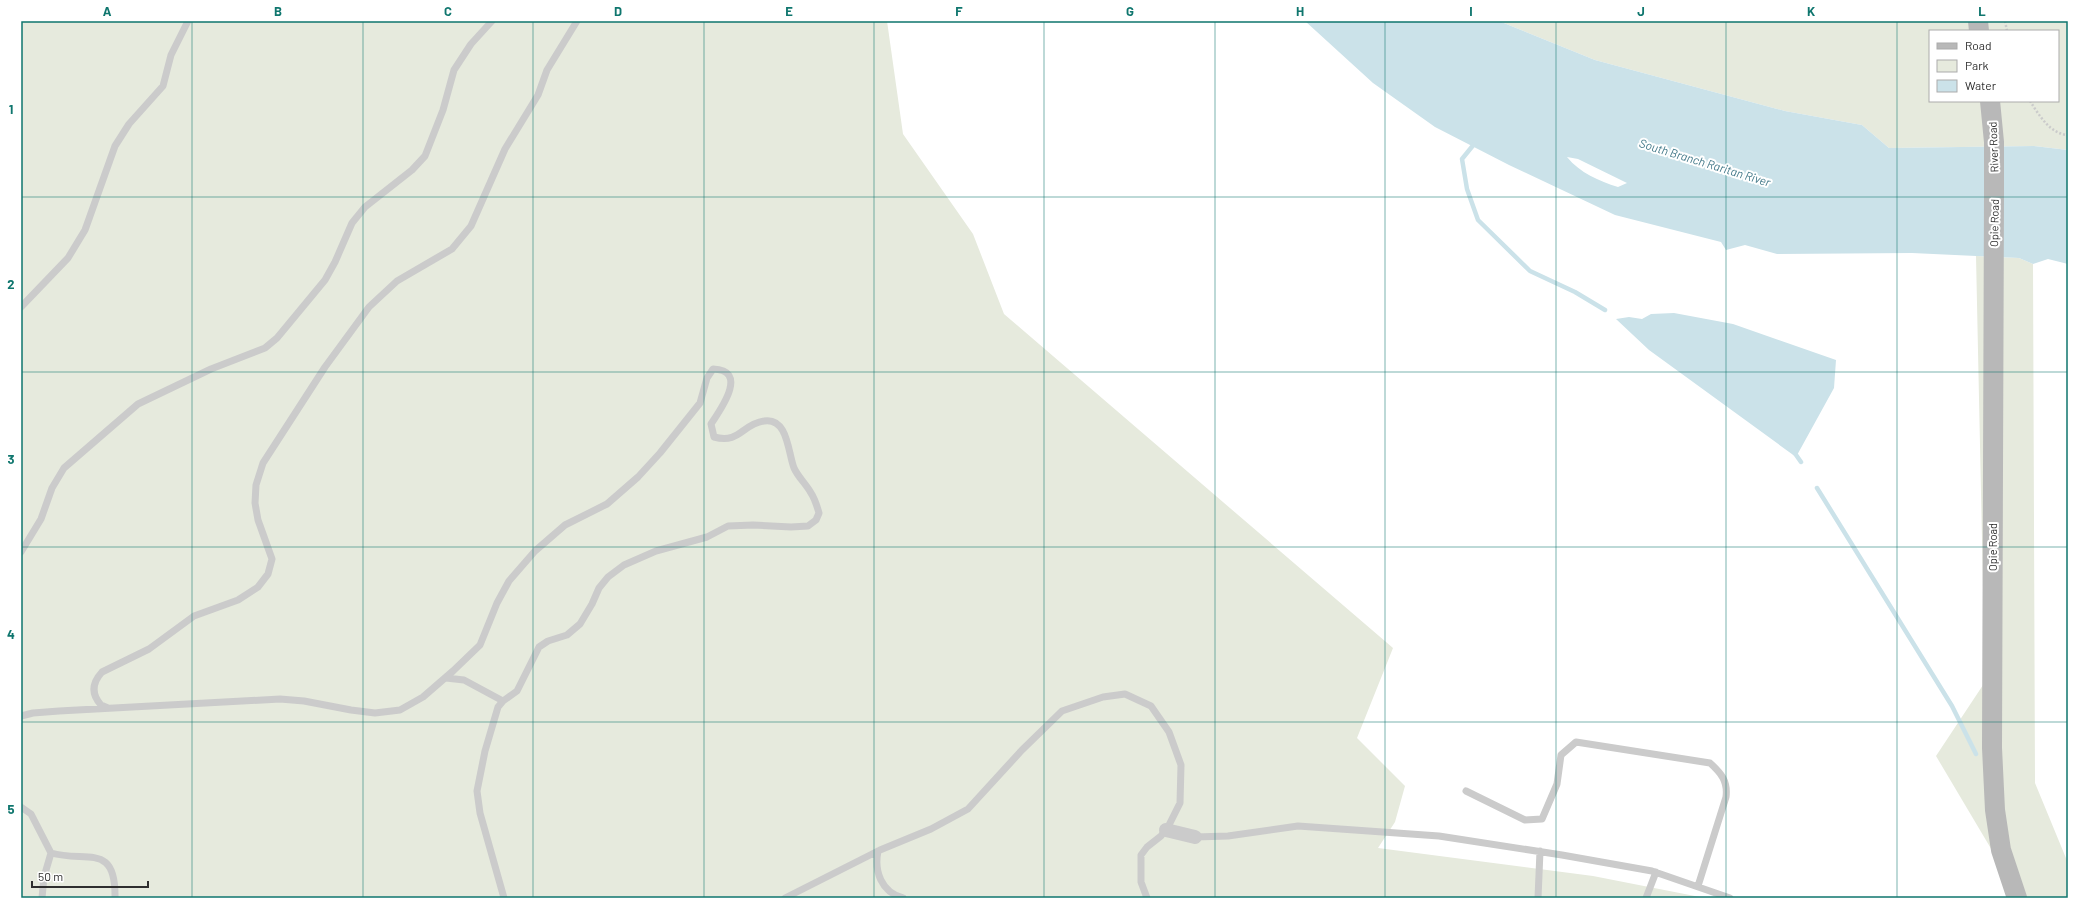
<svg xmlns="http://www.w3.org/2000/svg" width="2089" height="919" font-family="Barlow,sans-serif">
	<style>
		.green { fill: #e6eadd; fill-rule: evenodd }
		.water { fill: #cbe2e9; fill-rule: evenodd }
		.lines { fill: none; stroke-linecap: round; stroke-linejoin: round }
		.stream { stroke: #cbe2e9; stroke-width: 4.5 }
		.path { stroke: #cbcbcb; stroke-width: 2.5; stroke-dasharray: 2 2; stroke-linecap: butt }
		.lane { stroke: #cbcbcb; stroke-width: 7 }
		.street { stroke: #cbcbcb; stroke-width: 14 }
		.secondary { stroke: #b8b8b8; stroke-width: 20 }
		.grid { fill: none; stroke: #0f766e; stroke-width: 1; stroke-opacity: 0.55 }
		.labels { text-anchor: middle; dominant-baseline: central; stroke-width: 4; stroke-linejoin: round; paint-order: stroke }
		.street-label { font-size: 11px; fill: #2e2e2e; stroke: #fff }
		.water-label { font-size: 12px; font-style: italic; fill: #437989; stroke: #fff }
		.neatline { fill: none; stroke: #0f766e; stroke-width: 1.5 }
		.grid-label { font-size: 13px; text-anchor: middle; font-weight: bold; fill: #0f766e }
	</style>
	<rect width="100%" height="100%" fill="#fff"/>
	<path class="green" d="M21 21H887L903 134 973 234 1004 314 1393 648 1357 738 1405 786 1395 822 1378 848 1593 876 1705 898H21Z
		M1499 21H2068V150L2034 146 1889 148 1862 125 1785 111 1595 60ZM1930 31H2058V101H1930Z
		M1976 256 2019 258 2033 264 2035 783 2068 863V898H2017L2012 884 1936 756 1985 682Z"/>
	<path class="water" d="M1305 21H1499L1595 60 1785 111 1862 125 1889 148 2034 146 2068 150V264L2048 259 2033 264 2019 258 1912 253 1777 254 1745 245 1726 250 1721 242 1615 215 1509 165 1435 127 1373 83ZM1567 157 1578 159 1627 183 1618 187C1599 181 1580 173 1567 157Z
		M1674 313 1733 324 1836 360 1834 388 1796 457 1649 350 1616 319 1629 317 1642 319 1651 314Z"/>
	<g class="lines">
		<path class="stream" d="M1475 143 1462 159 1467 189 1478 220 1530 271 1575 292 1605 310
			M1794 452 1801 462
			M1817 488 1952 706 1976 754"/>
		<path class="path" d="M2005 21 2007 31
			M2030 101C2039 115 2050 134 2068 135"/>
		<path class="lane" d="M21 307 68 258 85 230 115 146 129 124 163 86 171 55 188 21
			M21 552 41 519 52 488 64 468 138 404 211 369 265 348 277 338 325 280 335 262 352 223 365 207 412 170 425 156 443 110 454 70 471 44 492 21
			M446 678 464 680 503 701
			M108 708 101 705C91 694 92 683 102 672L149 649 194 616 238 600 258 587 268 574 272 559 258 520 255 503 256 485 263 463 325 367 369 307 397 281 452 249 471 226 505 149 538 95 547 70 577 21
			M21 716 33 713 59 711 280 699 304 701 351 710 375 713 400 710 423 697 453 671 480 645 497 603 509 581 535 551 565 525 607 504 638 477 660 453 700 403 707 378 713 369C749 370 721 409 711 424L714 437C740 444 742 424 764 421 788 417 788 453 794 468 798 477 806 484 811 493 815 499 817 506 819 513L816 520 808 526 791 527 753 525 728 526 707 537 656 551 624 565 608 577 599 588 592 604 580 624 567 635 548 641 539 647 517 691 503 701 498 707 485 751 477 791 480 813 504 898
			M1466 791 1525 820 1542 819 1557 784 1561 755 1576 742 1710 763C1721 773 1728 781 1726 797L1698 886
			M21 807 31 814 51 853 44 877 42 898
			M1195 837 1228 836 1298 826 1439 836 1562 855 1652 871 1730 898
			M878 851C874 871 881 892 903 898
			M51 853C87 863 116 842 115 898
			M785 898 880 850 931 829 968 809 1022 750 1062 711 1103 697 1125 694 1151 706 1169 732 1181 765 1180 803 1169 825 1161 836 1147 847 1141 855V882L1147 898
			M1538 898 1540 851
			M1646 898 1656 872"/>
		<path class="street" d="M1166 830 1195 837"/>
		<path class="secondary" d="M1978 21 1979 31
			M1990 101 1994 142V194L1992 748 1995 810 2001 850 2017 898"/>
	</g>
	<path class="grid" d="M192 21V898M363 21V898M533 21V898M704 21V898M874 21V898M1044 21V898M1215 21V898M1385 21V898M1556 21V898M1726 21V898M1897 21V898M21 197H2068M21 372H2068M21 547H2068M21 722H2068"/>
	<g class="labels">
		<g class="street-label">
			<text transform="translate(1993 147) rotate(-92)">River Road</text>
			<text transform="translate(1994 223) rotate(-89)">Opie Road</text>
			<text transform="translate(1992 547) rotate(-90)">Opie Road</text>
		</g>
		<g class="water-label">
			<text transform="translate(1705 162) rotate(17)">South Branch Raritan River</text>
		</g>
	</g>
	<rect width="2089" height="919" fill="none" stroke="#ffffff" stroke-width="44"/>
	<rect x="1929" y="30" width="130" height="72" fill="#ffffff" stroke="#ababab"/>
	<rect x="1937" y="43" width="20" height="6" fill="#b8b8b8" stroke="#ababab"/>
	<text x="1965" y="50" font-size="12" fill="#2e2e2e">Road</text>
	<rect x="1937" y="60" width="20" height="12" fill="#e6eadd" stroke="#ababab"/>
	<text x="1965" y="70" font-size="12" fill="#2e2e2e">Park</text>
	<rect x="1937" y="80" width="20" height="12" fill="#cbe2e9" stroke="#ababab"/>
	<text x="1965" y="90" font-size="12" fill="#2e2e2e">Water</text>
	<path d="M32 881v6h116v-6" fill="none" stroke="#2e2e2e" stroke-width="2"/>
	<text x="38" y="881" font-size="12" fill="#2e2e2e" stroke="#ffffff" stroke-width="3" paint-order="stroke">50 m</text>
	<rect x="22" y="22" width="2045" height="875" class="neatline"/>
	<g class="grid-label">
		<text x="107" y="16">A</text>
		<text x="278" y="16">B</text>
		<text x="448" y="16">C</text>
		<text x="618" y="16">D</text>
		<text x="789" y="16">E</text>
		<text x="959" y="16">F</text>
		<text x="1130" y="16">G</text>
		<text x="1300" y="16">H</text>
		<text x="1471" y="16">I</text>
		<text x="1641" y="16">J</text>
		<text x="1811" y="16">K</text>
		<text x="1982" y="16">L</text>
		<text x="11" y="114">1</text>
		<text x="11" y="289">2</text>
		<text x="11" y="464">3</text>
		<text x="11" y="639">4</text>
		<text x="11" y="814">5</text>
	</g>
</svg>
